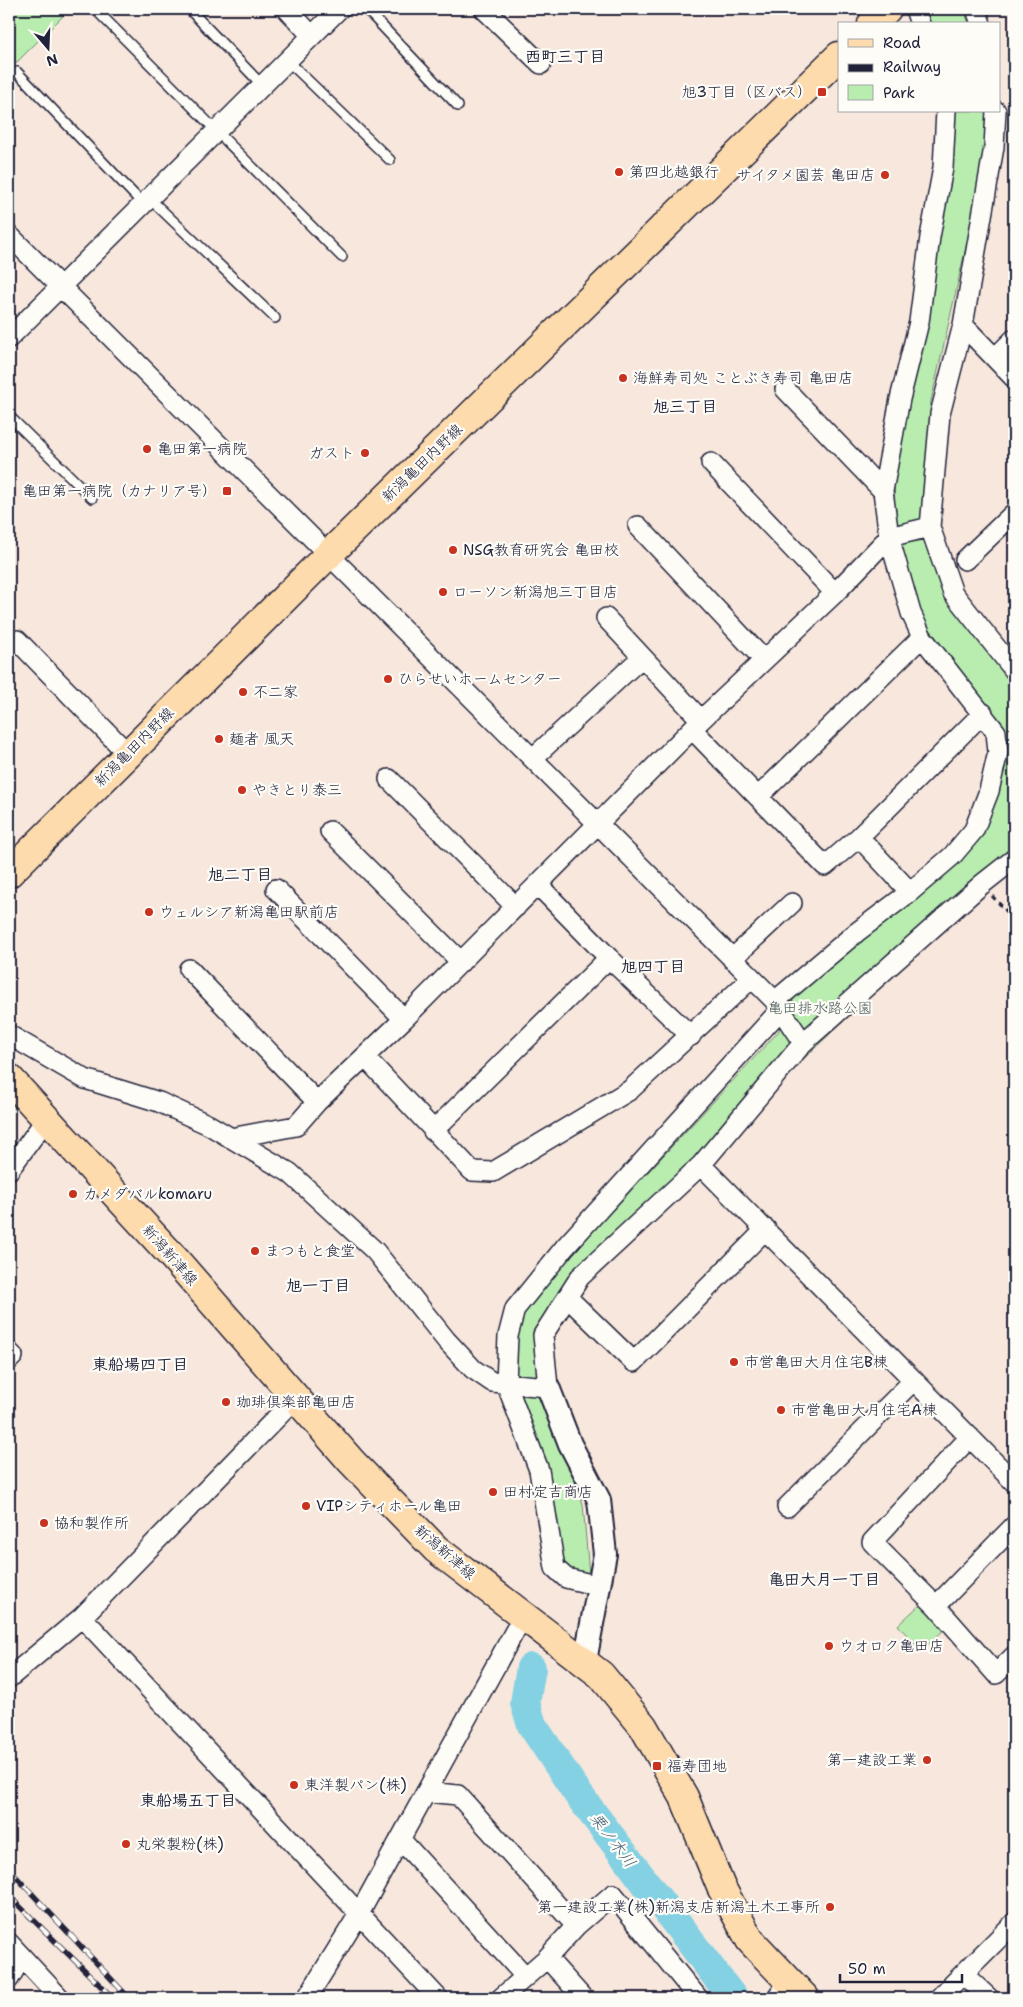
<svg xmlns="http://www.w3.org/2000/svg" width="1023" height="2007" font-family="'Shantell Sans','Klee One',sans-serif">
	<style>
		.park { fill: #b9edaf; stroke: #6e8875 }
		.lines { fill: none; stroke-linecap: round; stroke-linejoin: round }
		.river { stroke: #84d1e3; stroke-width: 30 }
		.service-casing { stroke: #22223b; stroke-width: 12 }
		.minor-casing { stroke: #22223b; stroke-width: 22 }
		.tertiary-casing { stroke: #22223b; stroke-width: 26 }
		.primary-casing { stroke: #22223b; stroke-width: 31 }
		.path { stroke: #22223b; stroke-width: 3; stroke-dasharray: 5 4; stroke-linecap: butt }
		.service { stroke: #fdfcf7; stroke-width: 9 }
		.minor { stroke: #fdfcf7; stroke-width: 19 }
		.tertiary { stroke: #fdfcf7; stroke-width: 22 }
		.primary { stroke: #fedbac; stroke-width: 28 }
		.rail-casing { stroke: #22223b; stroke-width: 5.5 }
		.rail { stroke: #fdfcf7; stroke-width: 4; stroke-dasharray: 11; stroke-linecap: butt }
		.poi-dot { fill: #c8321e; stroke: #fdfcf7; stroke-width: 2 }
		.labels { text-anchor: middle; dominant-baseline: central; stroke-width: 4.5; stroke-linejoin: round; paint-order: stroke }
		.poi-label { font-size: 15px; fill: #22223b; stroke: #fdfcf7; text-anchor: start }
		.street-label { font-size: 15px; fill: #22223b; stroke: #fdfcf7 }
		.park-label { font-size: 15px; fill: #4f5f5e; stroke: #fdfcf7 }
		.neighbourhood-label { font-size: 16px; font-weight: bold; fill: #22223b; stroke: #fdfcf7 }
		.water-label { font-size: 16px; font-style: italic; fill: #445f76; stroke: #fdfcf7 }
	</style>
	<rect width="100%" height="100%" fill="#f7e7dc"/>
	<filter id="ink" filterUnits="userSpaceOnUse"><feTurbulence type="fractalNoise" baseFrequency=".02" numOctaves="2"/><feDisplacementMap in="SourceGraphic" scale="10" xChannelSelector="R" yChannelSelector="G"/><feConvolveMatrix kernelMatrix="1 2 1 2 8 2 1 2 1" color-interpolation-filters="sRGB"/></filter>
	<g filter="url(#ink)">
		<path class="park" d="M9 9H70L9 70Z
			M923 9H964L969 24H928Z
			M951 111H986L983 172 931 401 922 512 954 607 1014 686V867L959 912 580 1270 537 1335 546 1398 583 1504 589 1575 571 1574 559 1560 512 1373 520 1310 778 1032 796 994 985 823 1006 764 999 723 919 614 895 525 894 471 943 218Z
			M923 1602 946 1628 921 1651 898 1625Z"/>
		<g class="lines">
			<path class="river" d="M531 1668 525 1703 532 1725 578 1794 733 1998"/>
			<defs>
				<path id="service" d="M95 9 342 257
					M189 9 262 85
					M366 9 458 106
					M287 60 390 160
					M17 72 143 204
					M149 198 275 318
					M9 416 92 498"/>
				<path id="minor" d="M287 9 312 36
					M484 9 541 64
					M915 9 920 24
					M976 9 981 24
					M996 111 994 147 963 325 940 414 930 527 953 593 1014 670
					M9 235 775 1001 803 1043
					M963 325 1014 378
					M9 338 339 9
					M995 358 1014 339
					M785 389 883 491
					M711 463 835 593
					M638 526 764 660
					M965 560 1014 513
					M606 618 701 720
					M17 640 128 754
					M693 730 825 866 859 837 983 713
					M533 758 641 658
					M389 779 516 907
					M758 797 922 637
					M330 831 461 962
					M859 837 910 892
					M538 885 609 958 691 1036
					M276 889 404 1019
					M732 959 792 903
					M189 969 317 1102
					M775 1001 857 932 910 892 952 856 974 830 989 791 998 752 996 732 922 637 911 613 889 537 883 491 900 399 919 322 930 237 943 168 946 111
					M9 1035 85 1079 159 1102 209 1125 290 1173 375 1251 446 1340 473 1369 492 1382 548 1387 543 1335 580 1277 701 1165 803 1043 981 885 1014 859
					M365 1057 472 1171 493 1172 630 1090 752 978
					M433 1131 609 958
					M230 1138 296 1126 317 1102 404 1019 701 720 835 593 889 537 930 527
					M701 1165 1014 1482
					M9 1170 47 1118
					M567 1297 634 1362 766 1229
					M9 1352 13 1356 9 1360
					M970 1437 872 1542 936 1606 996 1674 1014 1656
					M787 1507 914 1380
					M599 1586 566 1578 555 1568 539 1470 506 1383 508 1336 515 1309 565 1247 781 1009
					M936 1606 1014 1526
					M82 1617 438 1998
					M9 1678 82 1617 295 1399
					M426 1792 458 1795 576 1926
					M400 1839 525 1976
					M9 1943 60 1998
					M547 1958 583 1998
					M963 1974 989 1998
					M9 1979 22 1957
					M307 1998 359 1914 523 1616
					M501 1998 547 1958 576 1926 613 1894 698 1998
					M777 1998 788 1983
					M939 1998 1014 1923"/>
				<path id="tertiary" d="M548 1387 570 1444 599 1500 605 1554 585 1661"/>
				<path id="primary" d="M872 24 887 9
					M9 873 329 554 839 56
					M9 1078 173 1257 351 1461 436 1549 601 1675 643 1726 684 1797 721 1887 750 1940 805 1998"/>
			</defs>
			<use href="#service" class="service-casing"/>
			<use href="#minor" class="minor-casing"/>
			<use href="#tertiary" class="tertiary-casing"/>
			<use href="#primary" class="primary-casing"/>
			<path class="path" d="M992 896 1014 919"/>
			<use href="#service" class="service"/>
			<use href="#minor" class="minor"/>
			<use href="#tertiary" class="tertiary"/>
			<use href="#primary" class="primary"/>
			<defs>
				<path id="rail" d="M9 1869 129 1998
					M9 1896 113 1998"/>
			</defs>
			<use href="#rail" class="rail-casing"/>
			<use href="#rail" class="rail"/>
		</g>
	</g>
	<g class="poi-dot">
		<rect x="817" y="87" width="10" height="10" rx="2.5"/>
		<circle cx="619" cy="172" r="5"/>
		<circle cx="885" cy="175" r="5"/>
		<circle cx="623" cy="378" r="5"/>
		<circle cx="147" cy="449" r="5"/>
		<circle cx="365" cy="453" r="5"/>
		<rect x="222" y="486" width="10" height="10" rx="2.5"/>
		<circle cx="453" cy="550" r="5"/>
		<circle cx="443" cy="592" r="5"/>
		<circle cx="388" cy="679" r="5"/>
		<circle cx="243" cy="692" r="5"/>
		<circle cx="219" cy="739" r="5"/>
		<circle cx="242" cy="790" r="5"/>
		<circle cx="149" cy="912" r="5"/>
		<circle cx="73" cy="1194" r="5"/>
		<circle cx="255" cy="1251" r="5"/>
		<circle cx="734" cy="1362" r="5"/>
		<circle cx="226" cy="1402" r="5"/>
		<circle cx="781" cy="1410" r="5"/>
		<circle cx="493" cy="1492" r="5"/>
		<circle cx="306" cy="1506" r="5"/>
		<circle cx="44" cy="1523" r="5"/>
		<circle cx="829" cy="1646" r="5"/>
		<circle cx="927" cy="1760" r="5"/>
		<rect x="652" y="1761" width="10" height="10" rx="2.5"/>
		<circle cx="294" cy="1785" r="5"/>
		<circle cx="126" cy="1844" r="5"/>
		<circle cx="830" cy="1907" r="5"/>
	</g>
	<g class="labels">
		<g class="poi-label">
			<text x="812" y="92" text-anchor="end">旭3丁目（区バス）</text>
			<text x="629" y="172">第四北越銀行</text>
			<text x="875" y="175" text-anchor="end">サイタメ園芸 亀田店</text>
			<text x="633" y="378">海鮮寿司処 ことぶき寿司 亀田店</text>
			<text x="157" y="449">亀田第一病院</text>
			<text x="355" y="453" text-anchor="end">ガスト</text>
			<text x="217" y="491" text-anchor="end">亀田第一病院（カナリア号）</text>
			<text x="463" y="550">NSG教育研究会 亀田校</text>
			<text x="453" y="592">ローソン新潟旭三丁目店</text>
			<text x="398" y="679">ひらせいホームセンター</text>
			<text x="253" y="692">不二家</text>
			<text x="229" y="739">麺者 風天</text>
			<text x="252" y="790">やきとり泰三</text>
			<text x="159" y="912">ウェルシア新潟亀田駅前店</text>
			<text x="83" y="1194">カメダバルkomaru</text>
			<text x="265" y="1251">まつもと食堂</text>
			<text x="744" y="1362">市営亀田大月住宅B棟</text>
			<text x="236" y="1402">珈琲倶楽部亀田店</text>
			<text x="791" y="1410">市営亀田大月住宅A棟</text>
			<text x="503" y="1492">田村定吉商店</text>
			<text x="316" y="1506">VIPシティホール亀田</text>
			<text x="54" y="1523">協和製作所</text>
			<text x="839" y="1646">ウオロク亀田店</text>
			<text x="917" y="1760" text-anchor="end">第一建設工業</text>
			<text x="667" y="1766">福寿団地</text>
			<text x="304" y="1785">東洋製パン(株)</text>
			<text x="136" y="1844">丸栄製粉(株)</text>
			<text x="820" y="1907" text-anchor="end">第一建設工業(株)新潟支店新潟土木工事所</text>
		</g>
		<g class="street-label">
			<text transform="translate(422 463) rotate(-44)">新潟亀田内野線</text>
			<text transform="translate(134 747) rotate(-45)">新潟亀田内野線</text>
			<text transform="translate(170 1255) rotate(49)">新潟新津線</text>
			<text transform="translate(445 1552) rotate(41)">新潟新津線</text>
		</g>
		<g class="park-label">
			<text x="820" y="1008">亀田排水路公園</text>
		</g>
		<g class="neighbourhood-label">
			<text x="565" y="56">西町三丁目</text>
			<text x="685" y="406">旭三丁目</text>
			<text x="240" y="874">旭二丁目</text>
			<text x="653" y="966">旭四丁目</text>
			<text x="318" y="1285">旭一丁目</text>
			<text x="140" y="1364">東船場四丁目</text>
			<text x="824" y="1579">亀田大月一丁目</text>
			<text x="188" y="1800">東船場五丁目</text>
		</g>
		<g class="water-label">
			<text transform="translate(613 1840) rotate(53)">栗ノ木川</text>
		</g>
	</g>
	<rect width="1023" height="2007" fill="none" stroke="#fdfcf7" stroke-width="30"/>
	<rect x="15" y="15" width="993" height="1977" fill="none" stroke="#22223b" stroke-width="2" filter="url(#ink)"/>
	<rect x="838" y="22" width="162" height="90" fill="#fdfcf7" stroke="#a5a5ac"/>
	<rect x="848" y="39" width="25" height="8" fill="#fedbac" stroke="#a5a5ac"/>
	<text x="883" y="48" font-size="15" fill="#22223b">Road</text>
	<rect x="848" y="64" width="25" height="8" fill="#22223b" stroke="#a5a5ac"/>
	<text x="883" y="72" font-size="15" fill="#22223b">Railway</text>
	<rect x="848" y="85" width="25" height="15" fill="#b9edaf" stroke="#a5a5ac"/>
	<text x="883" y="98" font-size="15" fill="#22223b">Park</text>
	<g transform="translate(48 48) rotate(161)" stroke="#fdfcf7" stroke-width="4" paint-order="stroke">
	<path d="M0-4L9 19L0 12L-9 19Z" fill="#22223b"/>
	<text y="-8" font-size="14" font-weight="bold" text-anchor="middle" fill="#22223b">N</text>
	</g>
	<path d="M840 1974v8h122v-8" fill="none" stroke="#22223b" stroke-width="2.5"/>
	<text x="848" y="1974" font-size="15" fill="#22223b" stroke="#fdfcf7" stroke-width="4" paint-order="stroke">50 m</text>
</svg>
